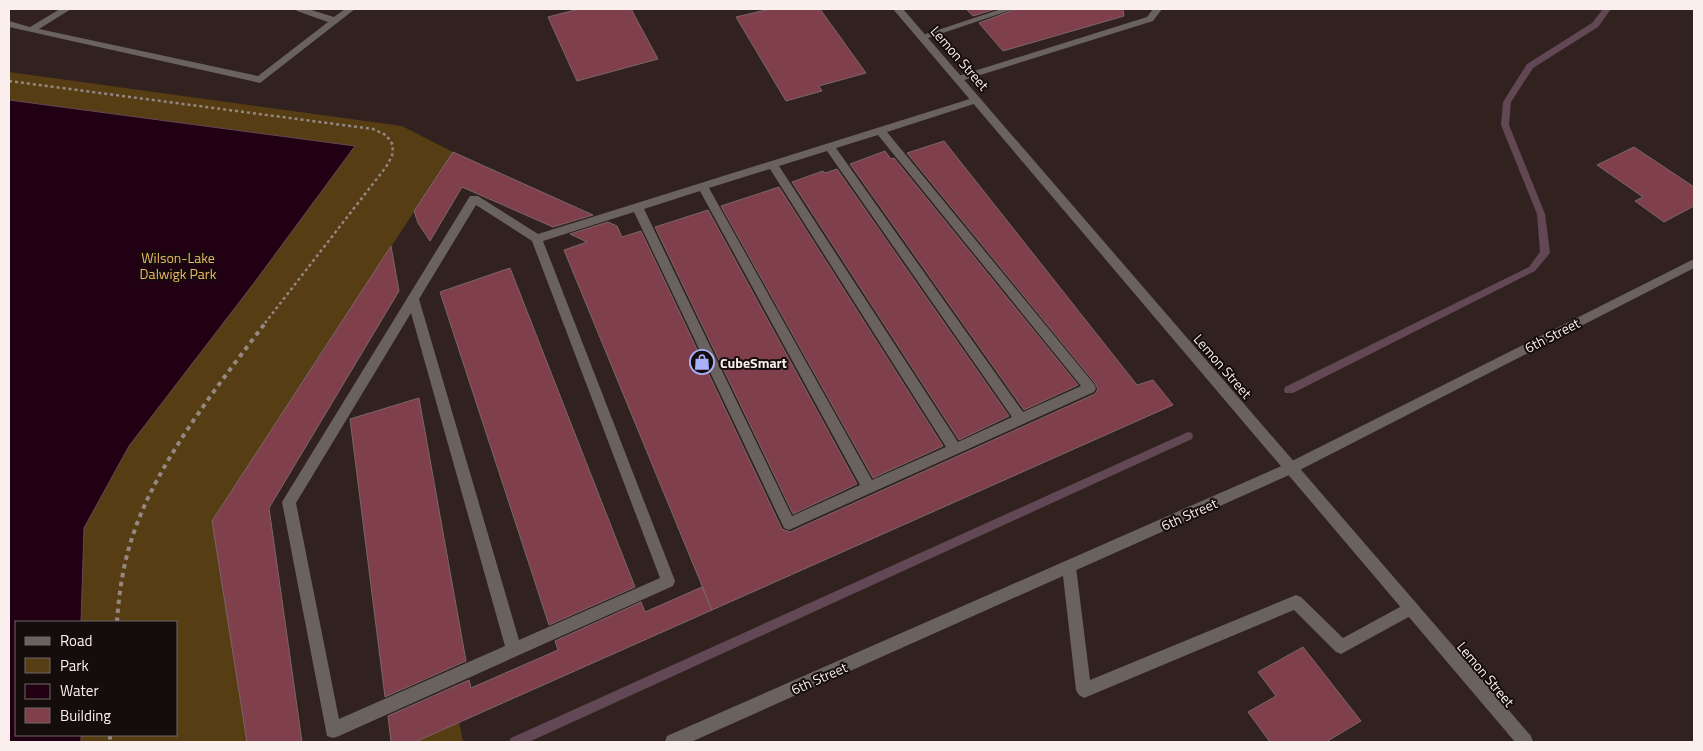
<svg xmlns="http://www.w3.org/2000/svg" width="1703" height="751" font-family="'Titillium Web',sans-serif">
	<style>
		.green { fill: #563d13; fill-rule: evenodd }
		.water { fill: #210014; stroke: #624855 }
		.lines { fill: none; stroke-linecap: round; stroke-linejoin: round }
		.stream { fill: #624855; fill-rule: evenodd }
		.building { fill: #7f404c; stroke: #7a6669 }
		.path-far1 { stroke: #948683; stroke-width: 2.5; stroke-dasharray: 3 3; stroke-linecap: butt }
		.path { stroke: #948683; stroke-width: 4; stroke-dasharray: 4.5 4.5; stroke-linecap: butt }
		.service { fill: #6a625e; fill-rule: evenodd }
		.minor { fill: #6a625e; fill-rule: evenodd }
		.tertiary { fill: #6a625e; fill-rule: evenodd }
		.labels { text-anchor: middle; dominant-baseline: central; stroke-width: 4; stroke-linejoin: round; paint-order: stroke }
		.street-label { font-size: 14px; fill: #faefec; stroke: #150d0c }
		.park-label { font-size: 14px; fill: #eeb765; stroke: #150d0c }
		.poi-label { font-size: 14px; font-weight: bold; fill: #faefec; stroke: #150d0c; text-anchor: start }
	</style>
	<rect width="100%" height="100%" fill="#32221f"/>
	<path class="green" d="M9 72 402 126 453 152 212 521 247 742H9ZM16 622H176V735H16Z
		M459 722 463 742H415Z"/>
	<path class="water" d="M9 100 355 146 254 283 129 446 84 528 81 622H16V735H81V742H9Z"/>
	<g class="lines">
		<path class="stream" d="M1603 9H1611L1598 27 1533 68 1511 102 1509 125 1545 214 1550 253 1535 271 1293 393H1285L1284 390 1285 387 1529 267 1540 252 1537 214 1501 125 1503 102 1527 64 1592 23Z
			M1188 432 1192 433 1193 436 1192 439 529 742H509L511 738Z"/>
	</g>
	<path class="building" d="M579 9H631L658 59 577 81 548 17Z
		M770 9H820L866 73 819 86 822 91 786 101 736 17Z
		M966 9H996L973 16Z
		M1016 9H1123L1124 16 1003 51 979 23Z
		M944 141 1137 385 1153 380 1173 405 712 610 564 250 587 242 570 234 608 222 617 226 622 237 641 231 782 529 790 532 1095 394 1098 389 1095 383 907 153Z
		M1634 147 1694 187V206L1664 222 1635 201 1643 197 1597 165Z
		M885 151 891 159 894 158 1078 385 1024 410 850 164Z
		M453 152 593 215 553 227 462 187 430 241 418 223 414 211Z
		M837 169 1009 416 959 440 792 182 823 171 825 173Z
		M779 187 943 446 873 478 721 206Z
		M708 210 857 484 793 514 655 227Z
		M391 246 399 291 269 508 302 742H247L212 521Z
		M510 268 635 587 549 625 440 292Z
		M419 398 466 661 385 697 350 419Z
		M702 587 712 610 415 742H391L388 716 469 680 471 688 558 650 555 641 641 602 645 612Z
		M1303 647 1361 721 1326 742H1270L1248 712 1276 696 1258 672Z"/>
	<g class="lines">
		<path class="path-far1" d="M9 81 373 129 386 135 393 145 392 156 386 167 265 323"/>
		<path class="path" d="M117 622C119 593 123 564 133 535 157 462 219 384 266 322
			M110 735V742"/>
		<path class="service" d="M60 9H71L39 29 258 76 328 22 297 11 296 9H308L334 17 345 9H355L260 83 9 27V21L30 27Z
			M1001 9H1014L925 39H919L917 37Z
			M1153 9H1162L1153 21 961 81H955L953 79 955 77 1147 17Z
			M976 97 981 100 980 102 887 132 1094 384 1096 388 1094 392 789 530 784 528 634 212 543 241 675 581 673 586 339 736 333 738 327 736 282 502 470 196H478L538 234ZM878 135 1081 386 1023 412 836 148ZM827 151 1012 417 958 442 779 166ZM770 169 946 447 872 480 709 188ZM700 191 860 485 792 516 644 209ZM476 205 532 241 660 578 519 640 419 299ZM411 313 505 646 339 719 296 503Z
			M1069 560 1074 562 1076 567 1090 680 1296 595 1301 597 1343 638 1411 601 1416 603 1418 608 1416 613 1341 654 1336 652 1294 610 1084 698 1079 695 1076 690 1062 567 1064 562Z"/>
		<path class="minor" d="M1694 259V268L1296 472 691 742H665L667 736 1286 464Z"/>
		<path class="tertiary" d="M893 9H903L1531 736 1533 742H1515Z"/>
	</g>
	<defs>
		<symbol id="shop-ring" viewBox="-11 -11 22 22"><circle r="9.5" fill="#150d0c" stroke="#a9b0fc" stroke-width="1.5"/><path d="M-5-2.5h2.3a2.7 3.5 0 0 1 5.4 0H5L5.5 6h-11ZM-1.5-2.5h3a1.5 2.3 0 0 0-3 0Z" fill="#a9b0fc"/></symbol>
	</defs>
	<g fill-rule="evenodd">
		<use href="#shop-ring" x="688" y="348" width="28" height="28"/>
	</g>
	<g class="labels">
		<g class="street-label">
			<text transform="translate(960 58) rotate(49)">Lemon Street</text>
			<text transform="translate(1552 335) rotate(-27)">6th Street</text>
			<text transform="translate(1223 366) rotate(49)">Lemon Street</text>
			<text transform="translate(1189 514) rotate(-24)">6th Street</text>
			<text transform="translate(1486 674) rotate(50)">Lemon Street</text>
			<text transform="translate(819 678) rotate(-24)">6th Street</text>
		</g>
		<g class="park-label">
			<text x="178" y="257">Wilson-Lake<tspan x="178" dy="16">Dalwigk Park</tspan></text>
		</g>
		<g class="poi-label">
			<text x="720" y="362">CubeSmart</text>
		</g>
	</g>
	<rect width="1703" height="751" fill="none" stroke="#faefec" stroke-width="20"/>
	<rect x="15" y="621" width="162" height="115" fill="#150d0c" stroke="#716766"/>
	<rect x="25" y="637" width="25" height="8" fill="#6a625e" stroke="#716766"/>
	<text x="60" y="646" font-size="15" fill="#faefec">Road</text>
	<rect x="25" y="658" width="25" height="15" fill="#563d13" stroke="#716766"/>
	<text x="60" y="671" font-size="15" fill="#faefec">Park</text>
	<rect x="25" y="684" width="25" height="15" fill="#210014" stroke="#716766"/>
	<text x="60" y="696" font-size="15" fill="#faefec">Water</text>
	<rect x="25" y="708" width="25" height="15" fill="#7f404c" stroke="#716766"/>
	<text x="60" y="721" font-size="15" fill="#faefec">Building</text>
</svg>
